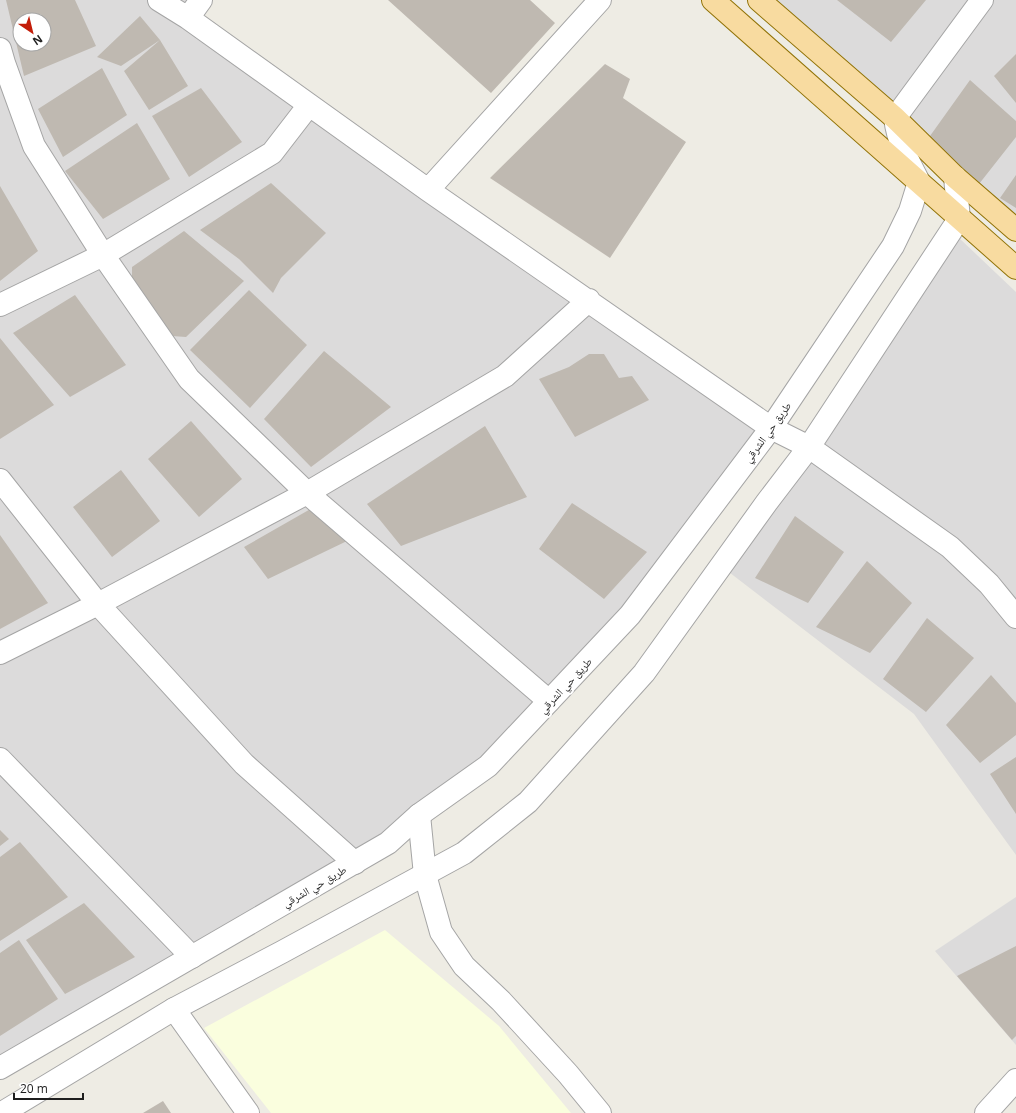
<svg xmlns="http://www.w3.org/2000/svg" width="1016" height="1113" font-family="'Open Sans','Noto Naskh Arabic',sans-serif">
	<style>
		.residential { fill: #dcdbdb; fill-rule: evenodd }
		.education { fill: #fafede }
		.building { fill: #bfb9b1; fill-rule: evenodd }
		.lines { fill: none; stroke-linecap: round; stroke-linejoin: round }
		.minor-casing { stroke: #a5a5a5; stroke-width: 24 }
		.tertiary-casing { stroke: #a5a5a5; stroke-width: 24 }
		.primary-casing { stroke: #917307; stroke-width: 24 }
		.minor { stroke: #fff; stroke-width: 22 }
		.tertiary { stroke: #fff; stroke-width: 22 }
		.primary { stroke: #f8dba0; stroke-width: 22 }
		.labels { text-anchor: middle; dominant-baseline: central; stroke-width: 4; stroke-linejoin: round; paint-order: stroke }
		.street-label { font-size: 11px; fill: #1e1e1e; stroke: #fff }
	</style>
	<rect width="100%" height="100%" fill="#eeece4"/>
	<path class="residential" d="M0 0H201L188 18 771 428 549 701 419 815 0 1065ZM20 20H44V44H20Z
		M752 0H1016V229Z
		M958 237 1016 292V855L914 714 721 566Z
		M1016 897V1045L935 951Z"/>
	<path class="education" d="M385 930 499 1026 571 1113H271L204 1028Z"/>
	<path class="building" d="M6 0H75L96 46 24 76ZM20 20H44V44H20Z
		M388 0H530L555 23 491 93Z
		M837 0H926L891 42Z
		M140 16 160 40 121 66 97 57Z
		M160 40 188 86 149 110 124 71Z
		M1016 54V103L994 76Z
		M605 64 630 79 623 98 686 142 610 258 490 178Z
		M102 68 127 115 63 157 38 109Z
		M970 80 1016 121V137L979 184 930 136Z
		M201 88 242 142 189 177 152 116Z
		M137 123 170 179 103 219 65 171Z
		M1016 175V208L1000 198Z
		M271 183 326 233 281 278 273 293 239 259 200 230Z
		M0 186 38 251 0 281Z
		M184 231 244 281 186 337 172 336 132 282V267Z
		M249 290 307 345 250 408 190 350Z
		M75 295 126 365 70 397 13 333Z
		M0 338 54 405 0 439Z
		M324 351 391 407 311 467 264 419Z
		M589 354H604L619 378 632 376 649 400 575 437 539 379 569 367Z
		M191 421 242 479 199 517 148 459Z
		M485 426 527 497 401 546 367 504Z
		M121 470 160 521 112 557 73 507Z
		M572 503 647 552 604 599 539 549Z
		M314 507 347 541 268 579 244 547Z
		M795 516 844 552 808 603 755 578Z
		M0 535 48 603 0 629Z
		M867 561 912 603 870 653 816 627Z
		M927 618 974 658 926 712 883 679Z
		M991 675 1016 703V735L980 763 946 725Z
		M1016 757V814L990 774Z
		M0 830 9 839 0 846Z
		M20 842 68 897 0 941V857Z
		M84 903 135 957 65 994 26 940Z
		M19 940 58 999 0 1036V953Z
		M1016 946V1036L1012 1040 957 976Z
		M163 1101 171 1113H143Z"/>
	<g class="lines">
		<defs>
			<path id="minor" d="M159 0 188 18 428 190 771 428 809 447 950 547 989 584 1016 617
				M188 18 201 0
				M0 49 4 63 34 146 103 255 189 379 307 493 549 701
				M428 190 600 0
				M0 305 103 255 272 153 309 105
				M0 480 98 604 244 764 355 863
				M0 653 98 604 307 493 505 376 589 300
				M0 759 192 957
				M419 815 425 875 441 932 464 966 501 1001 568 1074 600 1113
				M174 1009 248 1113
				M986 1113 1016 1080"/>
			<path id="tertiary" d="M0 1068 388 843 419 815 488 766 630 615 771 428 893 246 910 211 919 182C908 161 898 142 895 118L982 0
				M2 1113 174 1009 282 952 464 853 528 802 644 673 767 502 809 447 959 219 955 177"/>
			<path id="primary" d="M713 0 1016 268
				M759 0 895 118 955 177 1016 230"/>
		</defs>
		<use href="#minor" class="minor-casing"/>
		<use href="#tertiary" class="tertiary-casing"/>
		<use href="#primary" class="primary-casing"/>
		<use href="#minor" class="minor"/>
		<use href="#tertiary" class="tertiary"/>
		<use href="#primary" class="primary"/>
	</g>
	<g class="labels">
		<g class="street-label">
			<text transform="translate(767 432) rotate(-54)">طريق حي الشرقي</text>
			<text transform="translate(565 685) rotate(-47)">طريق حي الشرقي</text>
			<text transform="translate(314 886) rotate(-30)">طريق حي الشرقي</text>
		</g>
	</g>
	<g transform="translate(32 32) rotate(145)"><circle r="19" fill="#ffffff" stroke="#a5a5a5"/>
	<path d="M0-3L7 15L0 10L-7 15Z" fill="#c31d09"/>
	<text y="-6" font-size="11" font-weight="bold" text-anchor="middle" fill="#1e1e1e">N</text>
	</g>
	<path d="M14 1093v6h69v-6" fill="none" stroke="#1e1e1e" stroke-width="2"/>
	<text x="20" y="1093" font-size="12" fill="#1e1e1e" stroke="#ffffff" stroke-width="3" paint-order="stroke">20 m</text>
</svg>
